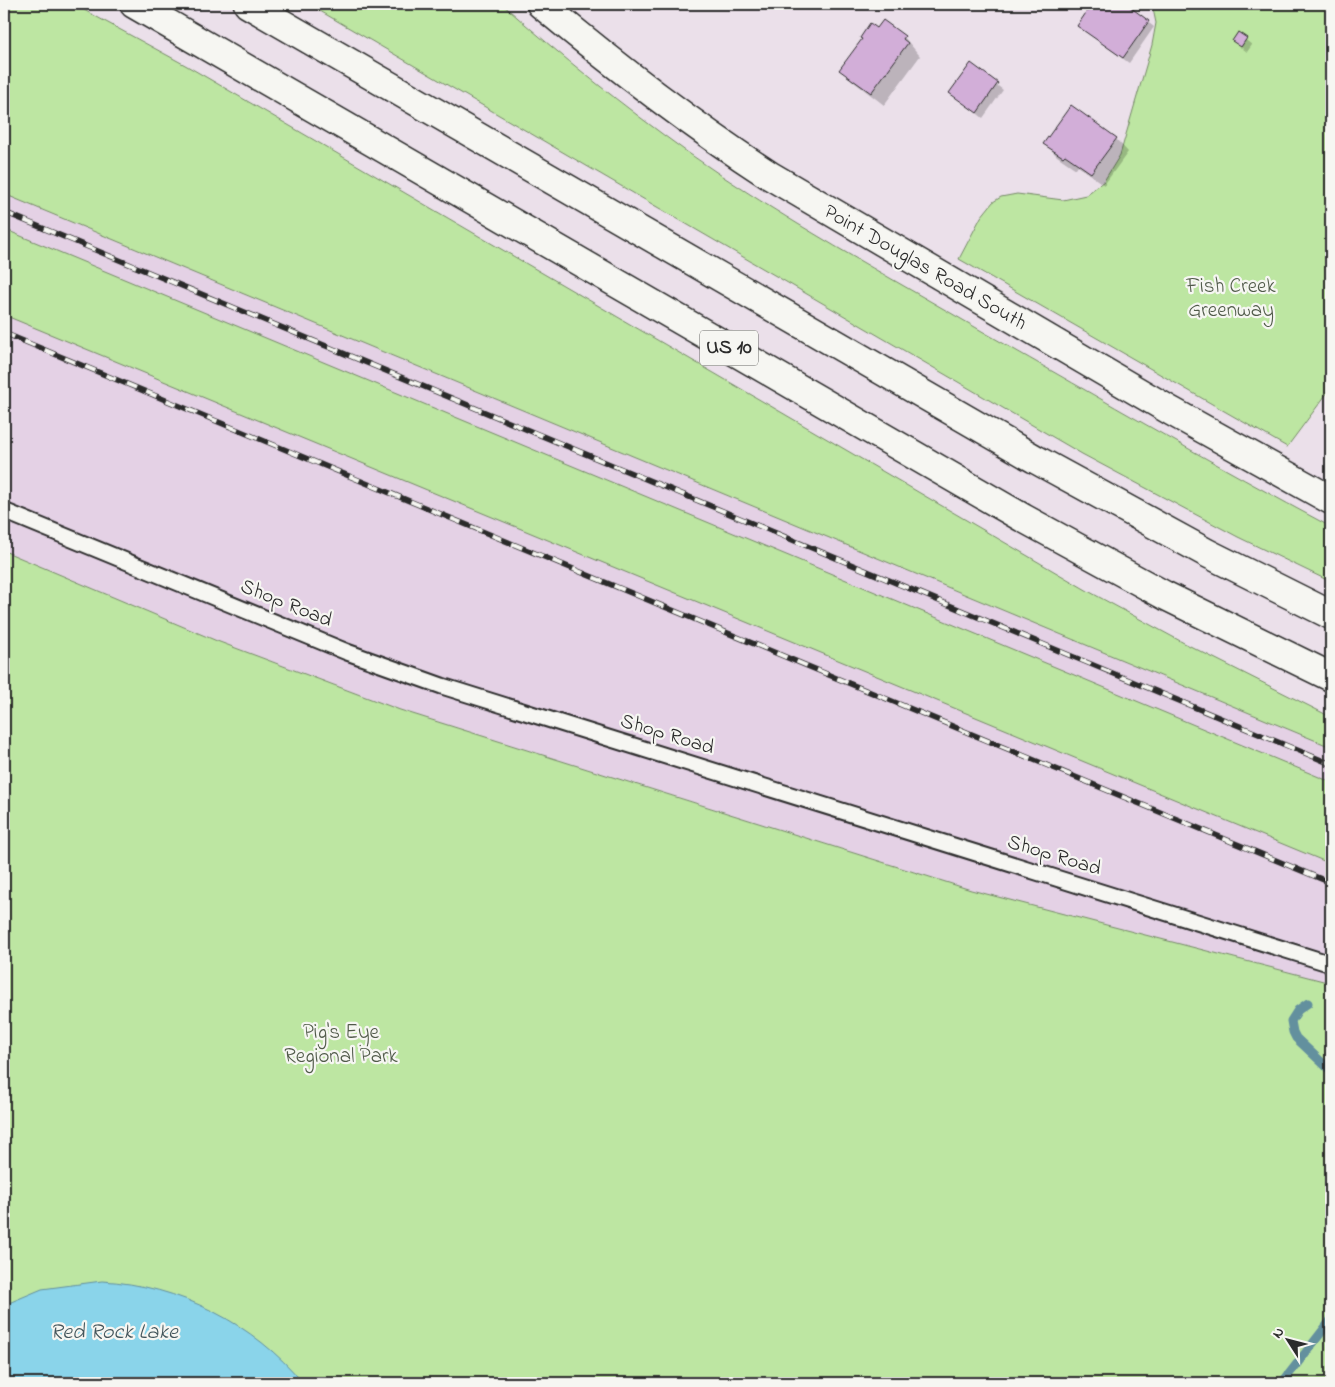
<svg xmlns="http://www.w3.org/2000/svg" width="1335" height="1387" font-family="'Indie Flower',sans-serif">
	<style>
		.built { fill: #e4d1e5 }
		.green { fill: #bde6a2; stroke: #748866 }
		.water { fill: #8ad4ea; stroke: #64909e }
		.shadow { fill: #0003 }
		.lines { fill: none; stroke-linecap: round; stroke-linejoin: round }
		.stream { stroke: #64909e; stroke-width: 9 }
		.building { fill: #d2aed8; stroke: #2b2b2b }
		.lane-casing { stroke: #2b2b2b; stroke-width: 19 }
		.secondary-casing { stroke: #2b2b2b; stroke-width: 31 }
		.highway-casing { stroke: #2b2b2b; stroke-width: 31 }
		.lane { stroke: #f6f6f2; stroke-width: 15 }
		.secondary { stroke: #f6f6f2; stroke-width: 28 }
		.highway { stroke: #f6f6f2; stroke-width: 28 }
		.rail-casing { stroke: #2b2b2b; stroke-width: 5.5 }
		.rail { stroke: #f6f6f2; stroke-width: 4; stroke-dasharray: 11; stroke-linecap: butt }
		.labels { text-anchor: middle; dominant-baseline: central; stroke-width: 4.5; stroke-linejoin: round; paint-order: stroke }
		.shield { fill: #f6f6f2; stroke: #686867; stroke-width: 1 }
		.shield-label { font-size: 20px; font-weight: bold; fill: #2b2b2b }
		.street-label { font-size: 21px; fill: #2b2b2b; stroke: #f6f6f2 }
		.park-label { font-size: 21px; fill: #505a49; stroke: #f6f6f2 }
		.water-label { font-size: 22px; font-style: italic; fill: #43555b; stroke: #f6f6f2 }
	</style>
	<rect width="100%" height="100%" fill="#ebe0ea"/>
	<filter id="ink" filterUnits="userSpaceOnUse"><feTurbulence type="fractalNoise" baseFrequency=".02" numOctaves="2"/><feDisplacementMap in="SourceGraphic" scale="10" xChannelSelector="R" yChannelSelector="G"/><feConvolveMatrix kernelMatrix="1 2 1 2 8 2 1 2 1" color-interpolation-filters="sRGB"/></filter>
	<g filter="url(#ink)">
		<path class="built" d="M4 194 1331 747V983L971 890 400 710 217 641 4 551Z"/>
		<path class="green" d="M4 4H73L187 66 1088 591 1184 643 1331 717V747L4 194Z
			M308 4H502C561 56 623 106 687 152 782 219 886 275 987 334 1101 399 1215 465 1331 527V582L1238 537 1082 454Z
			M1152 4H1331V388L1287 447 959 259 981 217 993 202 1001 197 1017 194 1063 200 1086 195 1104 181 1120 155 1152 45 1156 23Z
			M4 229 1331 782V864L4 315Z
			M4 551 217 641 400 710 971 890 1331 983V1383H4Z"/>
		<path class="water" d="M102 1281C178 1285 255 1324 303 1383H4V1305L42 1289Z"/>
		<path class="shadow" d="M1094 4H1136L1132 10 1154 27 1129 63 1078 26Z
			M883 22 904 37 920 56 884 105 854 82 841 70Z
			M1238 34 1252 45 1247 52 1233 41Z
			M971 65 1003 90 983 118 951 93Z
			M1116 139 1128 152 1104 185 1078 166 1076 169 1057 156 1045 143Z"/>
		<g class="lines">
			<path class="stream" d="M1308 1003 1298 1010 1291 1021 1293 1032 1296 1038 1331 1071
				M1282 1383 1331 1320"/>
		</g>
		<path class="building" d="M1092 4H1126L1149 21 1123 58 1077 26Z
			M883 20 905 36 903 39 908 43 871 93 839 70 862 39 860 38 870 23 877 28Z
			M1238 32 1247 38 1241 47 1232 41Z
			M971 63 998 83 977 113 949 93Z
			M1071 105 1117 138 1091 173 1065 155 1063 157 1043 144Z"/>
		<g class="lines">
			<defs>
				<path id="lane" d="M4 511 347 652 442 686 1331 964"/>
				<path id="secondary" d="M541 4C614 65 689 123 769 175L1171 411 1331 500"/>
				<path id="highway" d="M134 4 1023 518 1166 596 1331 677
					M248 4 1035 459 1207 553 1331 615"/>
			</defs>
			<use href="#lane" class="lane-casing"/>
			<use href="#secondary" class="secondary-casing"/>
			<use href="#highway" class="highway-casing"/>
			<use href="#lane" class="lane"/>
			<use href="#secondary" class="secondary"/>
			<use href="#highway" class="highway"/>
			<defs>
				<path id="rail" d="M4 212 1331 764
					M4 333 1331 883"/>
			</defs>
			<use href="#rail" class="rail-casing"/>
			<use href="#rail" class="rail"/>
		</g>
	</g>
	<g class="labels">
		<rect class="shield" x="700" y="330.5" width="58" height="35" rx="4"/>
		<g class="shield-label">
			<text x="729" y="348">US 10</text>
		</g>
		<g class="street-label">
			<text transform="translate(925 268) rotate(30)">Point Douglas Road South</text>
			<text transform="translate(286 604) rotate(22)">Shop Road</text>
			<text transform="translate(667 735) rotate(17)">Shop Road</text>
			<text transform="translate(1054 856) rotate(17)">Shop Road</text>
		</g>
		<g class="park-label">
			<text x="1231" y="287">Fish Creek<tspan x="1231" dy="24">Greenway</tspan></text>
			<text x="341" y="1033">Pig's Eye<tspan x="341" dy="24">Regional Park</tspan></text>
		</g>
		<g class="water-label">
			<text x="114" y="1333">Red Rock Lake</text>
		</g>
	</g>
	<rect width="1335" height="1387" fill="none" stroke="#f6f6f2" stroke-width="20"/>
	<rect x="10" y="10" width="1315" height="1367" fill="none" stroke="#2b2b2b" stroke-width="2" filter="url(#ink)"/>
	<g transform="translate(1288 1340) rotate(306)" stroke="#f6f6f2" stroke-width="4" paint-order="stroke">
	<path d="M0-4L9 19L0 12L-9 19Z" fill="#2b2b2b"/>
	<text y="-8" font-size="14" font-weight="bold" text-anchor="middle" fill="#2b2b2b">N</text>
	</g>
</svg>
